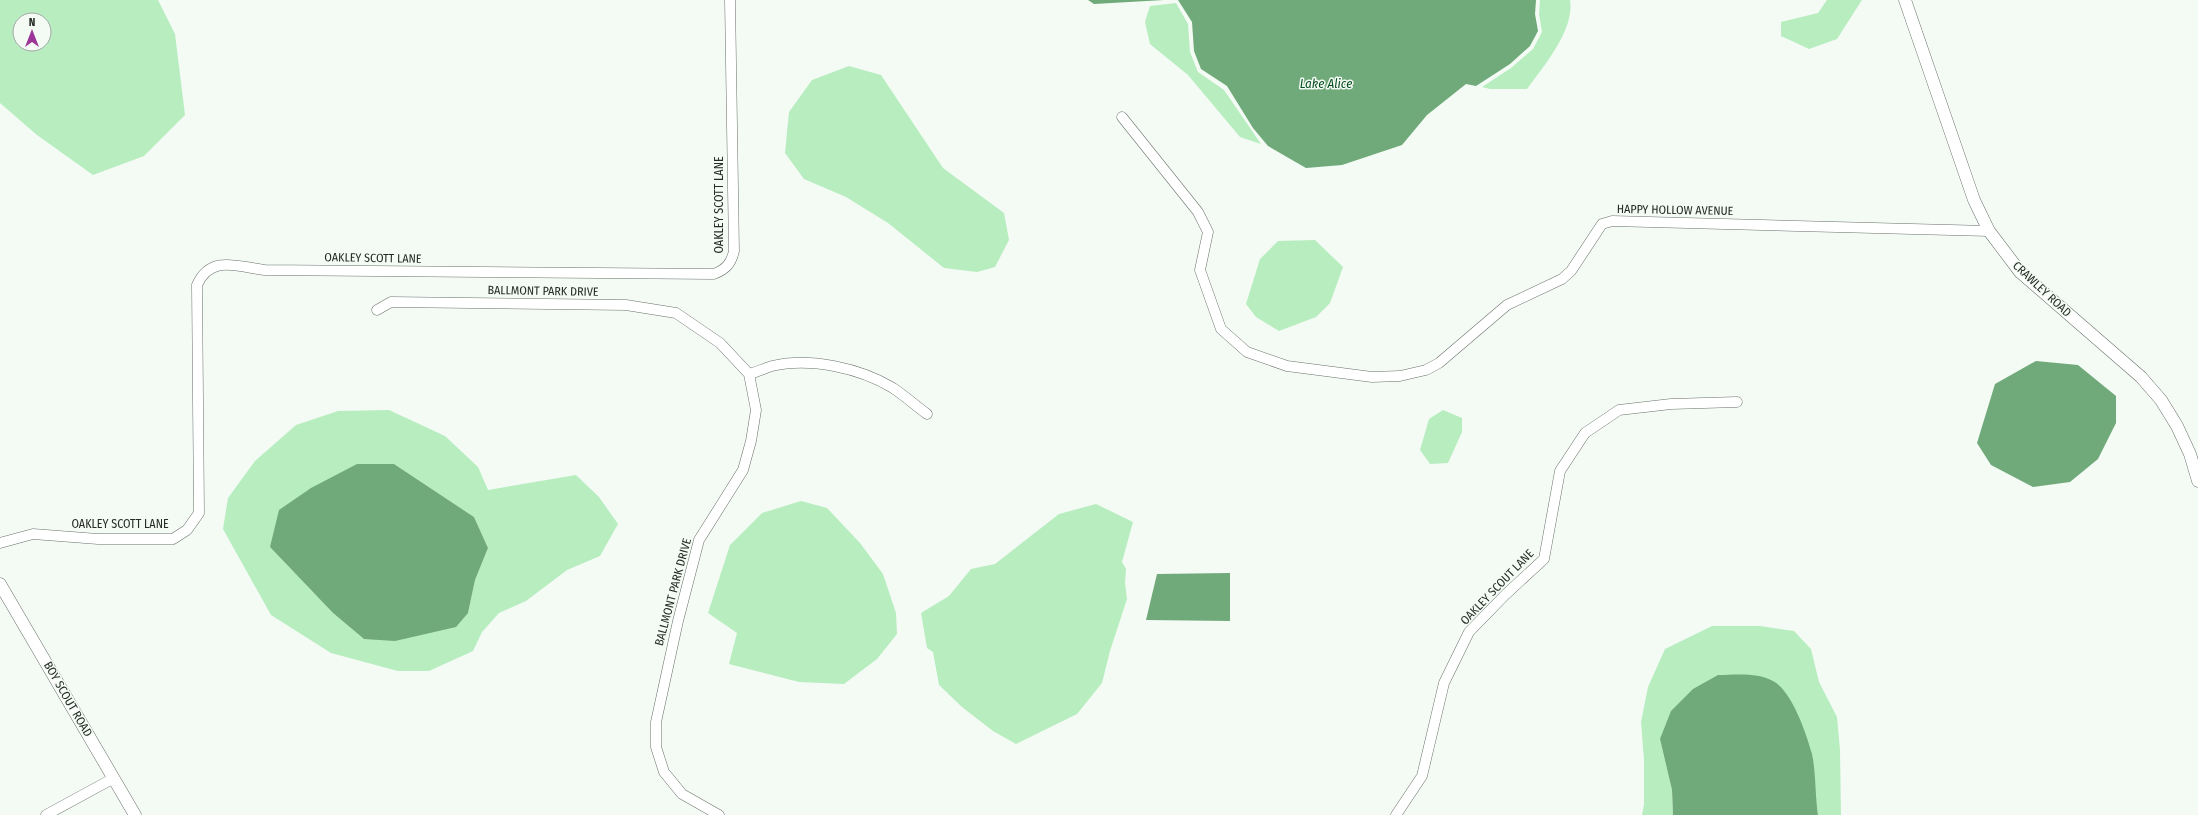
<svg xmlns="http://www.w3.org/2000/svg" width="2198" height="815" font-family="'Fira Sans Condensed',sans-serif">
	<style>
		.green { fill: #b8edc0; fill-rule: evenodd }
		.water { fill: #70a97a }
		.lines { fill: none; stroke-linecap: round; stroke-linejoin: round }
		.minor-casing { stroke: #6a716b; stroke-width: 11 }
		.tertiary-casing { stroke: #6a716b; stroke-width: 13 }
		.minor { stroke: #fff; stroke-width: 10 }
		.tertiary { stroke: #fff; stroke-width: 12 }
		.labels { text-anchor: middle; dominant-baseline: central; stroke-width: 3; stroke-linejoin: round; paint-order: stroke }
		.street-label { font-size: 12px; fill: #282a28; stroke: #f3fbf4 }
		.water-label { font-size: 13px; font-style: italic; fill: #074c1f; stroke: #f3fbf4 }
	</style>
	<rect width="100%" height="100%" fill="#f3fbf4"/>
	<path class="green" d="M0 0H158L175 34 185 115 144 156 93 175 37 135 0 103ZM20 20H44V44H20Z
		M1540 0H1570C1575 29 1544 66 1527 89H1490L1482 87 1511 68 1533 49 1542 32 1539 14Z
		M1827 0H1862L1837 39 1809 49 1781 36V22L1818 13Z
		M1176 3 1188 24 1190 52 1198 72 1224 90 1261 144 1240 137 1188 75 1150 44 1145 22 1150 6Z
		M849 66 881 75 943 168 1004 213 1009 240 995 267 977 272 944 268 888 223 846 197 804 179 785 153 789 112 812 80Z
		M1315 240 1343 267 1330 303 1316 317 1279 331 1256 317 1246 304 1260 259 1278 241Z
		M389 410 445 436 478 467 488 490 576 475 599 497 618 524 600 556 567 570 526 601 499 613 482 632 473 651 429 671H398L331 653 271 615 223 529 228 498 255 461 296 425 338 411ZM357 464H394L474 517 488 548 475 580 468 613 364 639 333 613 270 547Z
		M1443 410 1462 418V432L1448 463 1430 464 1420 450 1429 419Z
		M801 501 827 508 860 543 883 574 896 613 897 634 877 659 844 684 799 682 729 664 737 633 708 613 730 545 762 513Z
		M1096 504 1133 522 1122 562 1126 569 1125 583 1127 599 1110 651 1102 683 1077 714 1016 744 993 731 962 707 939 685 933 652 927 648 921 613 949 596 971 569 995 564 1059 514Z
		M1712 626H1760L1794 631 1811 649 1819 682 1837 717 1840 750 1841 815H1818L1815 796 1660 739 1672 790 1673 815H1642L1644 804V760L1641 722 1648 687 1665 649Z"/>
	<path class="water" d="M1088 0H1164L1094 4Z
		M1178 0H1536L1535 14 1538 31 1530 46 1510 64 1476 86 1466 84 1427 115 1402 145 1342 165 1306 168 1268 146 1253 128 1227 86 1201 69 1194 51 1192 22Z
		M2036 361 2078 365 2116 396V423L2098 459 2070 482 2033 487 1991 465 1977 443 1995 384Z
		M357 464H394L474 517 488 548 475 580 468 613 456 627 395 641 364 639 333 613 270 547 279 510 311 488Z
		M1230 573V621L1146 620 1157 574Z
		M1718 675C1735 675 1757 672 1773 681 1792 691 1806 733 1812 754 1816 773 1815 795 1818 815H1673L1672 790 1660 739 1671 711 1693 689Z"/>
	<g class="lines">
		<defs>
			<path id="minor" d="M1122 117 1198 212 1208 232 1200 270 1221 329 1247 352 1287 366 1372 377 1400 376 1426 370 1439 363 1507 305 1562 279 1571 271 1602 224 1612 221 1989 231
				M377 310 391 302 626 305 676 313 720 343 749 374 756 410 751 441 743 470 699 540 678 621 656 722V747L664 772 682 794 719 815
				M749 374C757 372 765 368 772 366 810 357 860 368 893 388 905 396 916 406 927 414
				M0 543 33 534 98 539H173L187 530 199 513 197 285C211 254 238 267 265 270L714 274C726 269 731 264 734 251L730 0
				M46 815 114 778
				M1396 815 1422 776 1444 683 1469 632 1505 595 1544 559 1560 471 1585 433 1619 410 1671 404 1737 402"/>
			<path id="tertiary" d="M1905 0 1974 200 1989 231 2020 272 2141 377 2161 400 2177 426 2190 454 2198 481
				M0 584 135 815"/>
		</defs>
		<use href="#minor" class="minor-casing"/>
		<use href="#tertiary" class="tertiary-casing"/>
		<use href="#minor" class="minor"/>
		<use href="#tertiary" class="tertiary"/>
	</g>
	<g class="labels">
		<g class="street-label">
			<text transform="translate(719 205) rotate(-90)">OAKLEY SCOTT LANE</text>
			<text transform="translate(1675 210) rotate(1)">HAPPY HOLLOW AVENUE</text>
			<text transform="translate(373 258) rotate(1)">OAKLEY SCOTT LANE</text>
			<text transform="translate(2042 289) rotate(43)">CRAWLEY ROAD</text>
			<text transform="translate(543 291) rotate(1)">BALLMONT PARK DRIVE</text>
			<text x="120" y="524">OAKLEY SCOTT LANE</text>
			<text transform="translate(1497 587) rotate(-46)">OAKLEY SCOUT LANE</text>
			<text transform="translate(673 592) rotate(-75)">BALLMONT PARK DRIVE</text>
			<text transform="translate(68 699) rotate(60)">BOY SCOUT ROAD</text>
		</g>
		<g class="water-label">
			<text x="1326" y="83">Lake Alice</text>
		</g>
	</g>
	<g transform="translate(32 32)"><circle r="19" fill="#f3fbf4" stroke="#a2a7a2"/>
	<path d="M0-3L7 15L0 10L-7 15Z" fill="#9d3699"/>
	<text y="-6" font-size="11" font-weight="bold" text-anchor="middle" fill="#282a28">N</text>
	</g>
</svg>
